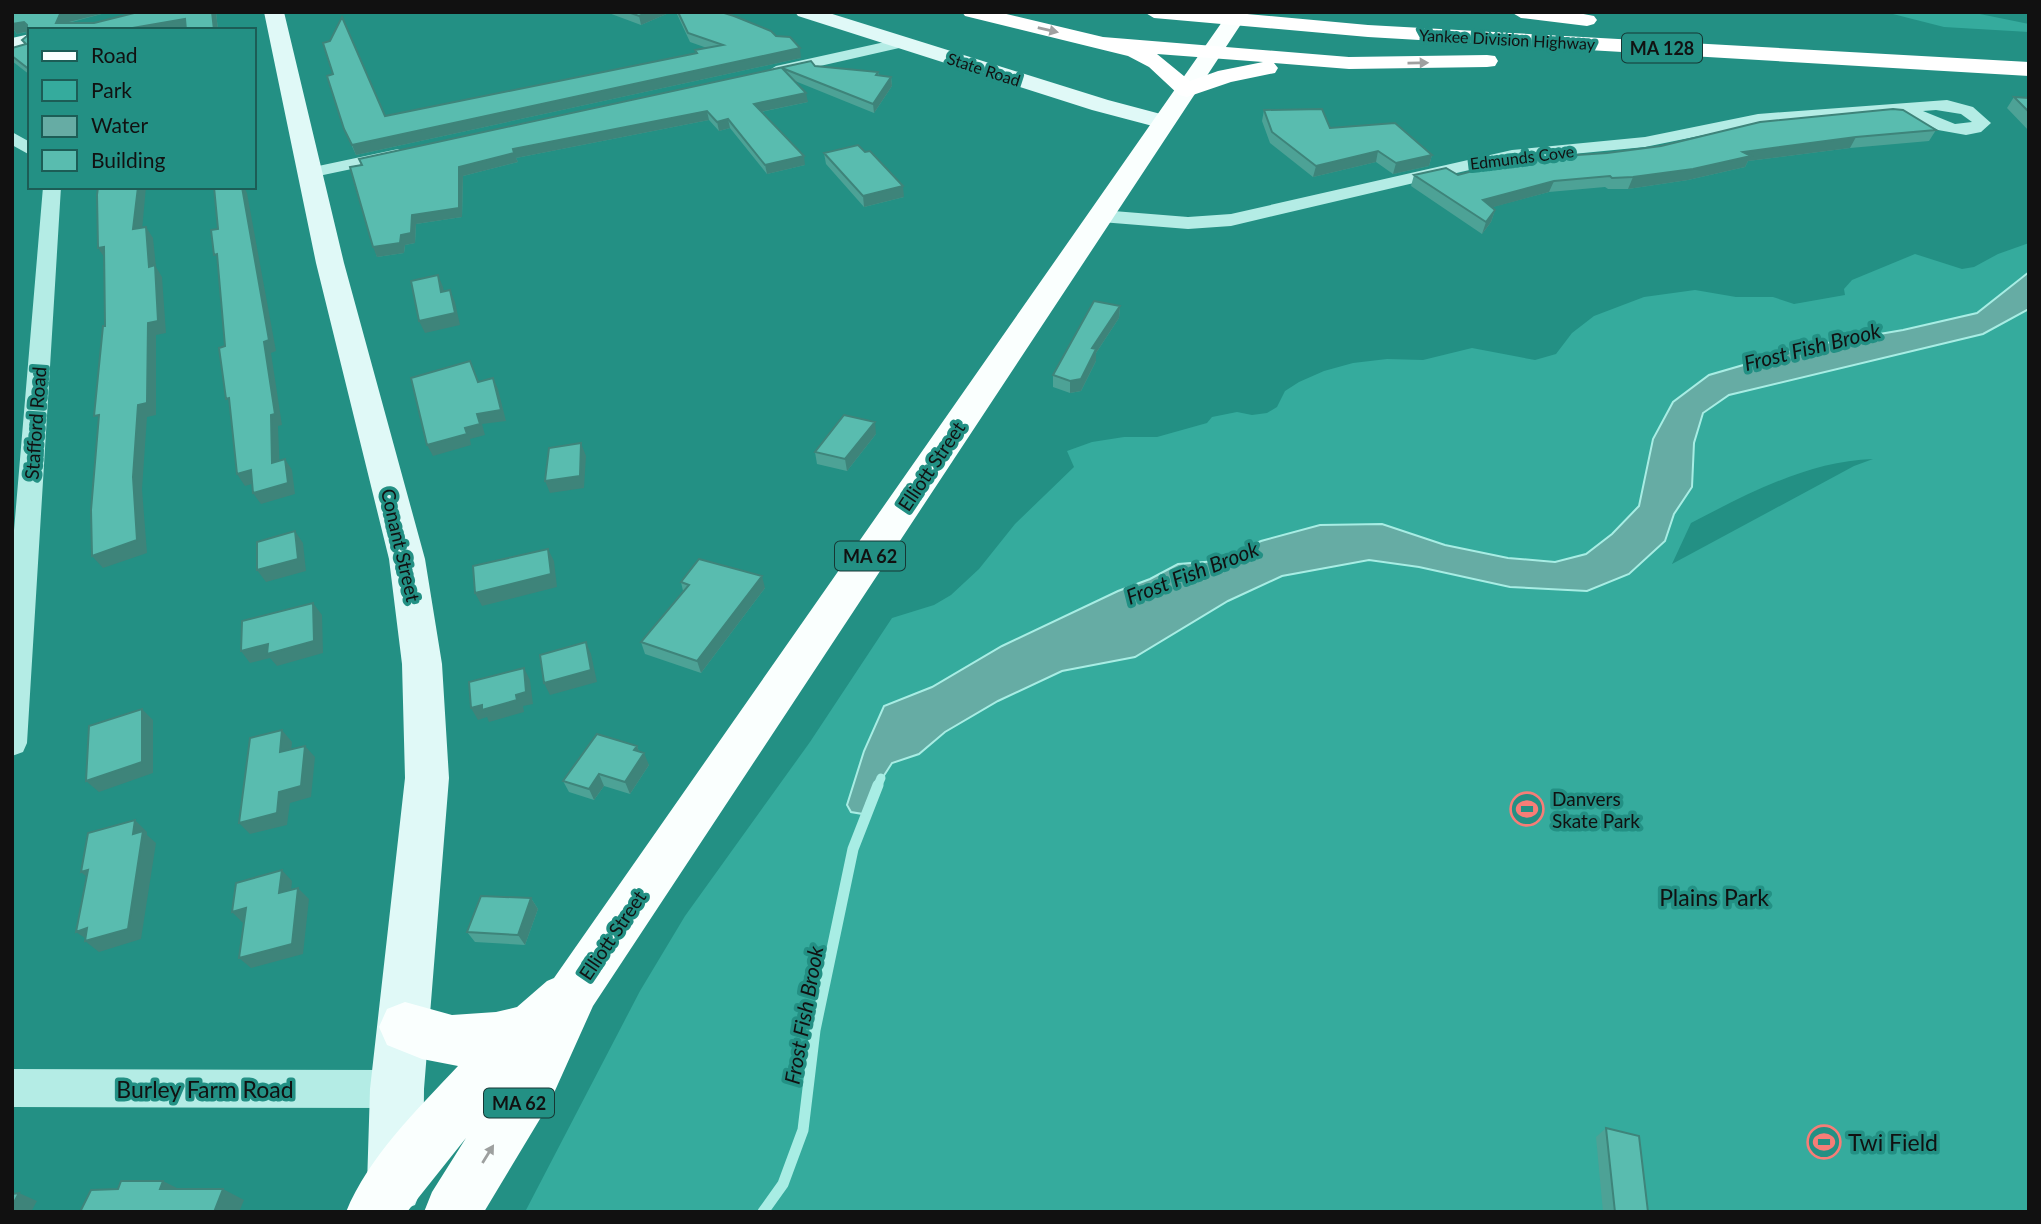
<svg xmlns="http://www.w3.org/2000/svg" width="2041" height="1224" font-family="Lato,sans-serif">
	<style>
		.green { fill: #35ab9d; fill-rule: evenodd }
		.water { fill: #66aca4; stroke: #a8ede4; stroke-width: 2 }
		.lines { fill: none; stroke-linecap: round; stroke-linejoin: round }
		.stream-far1 { stroke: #a8ede4; stroke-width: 9 }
		.stream { stroke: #a8ede4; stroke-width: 11 }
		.street { fill: #b4ece5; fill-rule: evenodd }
		.secondary { fill: #e0f9f7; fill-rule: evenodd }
		.primary { fill: #fafffe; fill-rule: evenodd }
		.highway { fill: #fff; fill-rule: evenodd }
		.wall { fill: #4da296 }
		.shaded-wall { fill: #3e847a }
		.building { fill: #59bcaf; stroke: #3e847a; stroke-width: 2 }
		.oneway { fill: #a0a0a0 }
		.oneway2 { fill: #9da09f }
		.labels { text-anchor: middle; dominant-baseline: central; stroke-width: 7; stroke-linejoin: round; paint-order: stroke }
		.far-street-label { font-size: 16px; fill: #111; stroke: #239084 }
		.shield { fill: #239084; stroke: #163734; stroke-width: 2 }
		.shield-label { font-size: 18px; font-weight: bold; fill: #111 }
		.street-label { font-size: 19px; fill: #111; stroke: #239084 }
		.poi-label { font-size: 19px; fill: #111; stroke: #239084; text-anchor: start }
		.water-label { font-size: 21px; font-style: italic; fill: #111; stroke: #239084 }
		.near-park-label { font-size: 23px; fill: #111; stroke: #239084 }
		.near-street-label { font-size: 23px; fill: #111; stroke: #239084 }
		.near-poi-label { font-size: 23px; fill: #111; stroke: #239084; text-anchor: start }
	</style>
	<rect width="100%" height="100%" fill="#239084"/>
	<path class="green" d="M1885 12H1970L2029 24V32L1944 27Z
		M2029 243V272L1977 313 1903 330 1809 346 1709 375 1673 402 1653 439 1639 506 1612 534 1586 554 1555 562 1508 558 1445 545 1382 524 1320 525 1261 541 1217 561 1178 564 1150 579 1118 591 1002 646 932 687 884 706 864 751 847 805 867 802 892 763 919 754 945 732 998 701 1062 671 1135 657 1228 601 1282 576 1369 560 1419 567 1510 587 1665 541 1674 514 1692 487 1694 443 1703 413 1729 395 1983 334 2029 309V1212H525L640 991 685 916 810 742 892 618 934 605 951 595 979 569 1015 524 1074 467 1067 451 1092 442 1124 437H1157L1207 423 1212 417 1237 412 1252 415 1267 413 1277 407 1285 391 1299 382 1324 371 1353 363 1387 359 1423 360 1472 348 1535 360 1556 354 1572 333 1594 316 1644 297 1695 290 1736 297H1773L1794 304 1845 295 1844 289 1852 280 1915 254 1962 269 1974 267 1998 254ZM1873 459 1854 466 1672 564 1691 523C1747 494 1808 461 1873 459Z"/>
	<path class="water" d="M2029 272V309L1983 334 1729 395 1703 413 1694 443 1692 487 1674 514 1665 541 1629 574 1587 591 1510 587 1419 567 1369 560 1282 576 1228 601 1135 657 1062 671 998 701 945 732 919 754 892 763 867 802 863 814 851 812 847 805 864 751 884 706 932 687 1002 646 1118 591 1150 579 1178 564 1217 561 1261 541 1320 525 1382 524 1445 545 1508 558 1555 562 1586 554 1612 534 1639 506 1653 439 1673 402 1709 375 1809 346 1903 330 1977 313Z"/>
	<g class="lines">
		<path class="stream-far1" d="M877 787 881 778"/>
		<path class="stream" d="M763 1212 783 1184 803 1130 815 1030 853 849 878 785"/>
		<path class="street" d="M903 38 908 40 911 43 908 46 776 76 768 71 776 66Z
			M1947 100 1973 107 1991 123 1981 132 1966 135 1938 130 1903 113 1758 124 1645 147 1512 160 1231 226 1188 229 1101 222 1091 216 1101 210 1188 217 1231 214 1512 150 1645 137 1758 114ZM1936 110 1961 114 1972 122 1955 124 1923 111Z
			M12 132 30 142V155L12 145Z
			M398 149 407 154 404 158 309 178 300 173 309 168Z
			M43 187H61L27 743 23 752 12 756V554Z
			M12 1069 397 1070 411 1075 416 1089 411 1103 397 1108 12 1107Z"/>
		<path class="secondary" d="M264 12H284L344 263 425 559 442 664 449 778 424 1089 423 1185 415 1205 398 1212 375 1205 367 1185 370 1089 405 778 402 664 389 559 316 263Z
			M795 12H826L1108 100 1172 117 1176 122 1172 127 1164 129 1092 110 798 16Z
			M30 34V46L12 50V38Z"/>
		<path class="primary" d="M1229 12H1249L593 1006 549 1104 484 1212H424L432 1192 466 1138 407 1212H346C369 1156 417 1110 458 1066L422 1059 387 1045 379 1027 387 1009 405 1002 452 1015 496 1012 517 1007 547 981 554 978Z"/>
		<path class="highway" d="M962 12H998L1103 37 1349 57 1487 55 1495 56 1498 61 1495 66 1487 67 1349 69 1274 63 1278 68 1275 73 1231 82 1187 97 1179 95 1149 67 1128 56 965 16ZM1157 54 1263 62 1218 71 1190 81Z
			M1144 12H1225L1368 25 2029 62V76L1368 37 1154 18Z
			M1511 12H1573L1594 16 1597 20 1594 24 1587 26 1521 18Z"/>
	</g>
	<path class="wall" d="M12 12H109L68 23H94L216 12 218 30H30V75L12 61V48L25 44 22 40 27 36V32L17 34 12 28Z
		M606 12H671L641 25Z
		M676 12H721L776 36 801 58 356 155 344 129 385 116 696 54 695 50 707 48 690 42Z
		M811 61 815 66 878 72 879 76 891 77 892 86 874 113 795 81 808 102 761 112 805 165 767 174 730 128 719 131 709 120 516 158 518 162 463 176 462 217 416 224 415 243 405 245 404 253 377 257 350 167Z
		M2014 97 2029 98V131L2007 108Z
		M1264 110 1432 155 1429 166 1393 174 1376 162 1313 177 1270 143 1262 121Z
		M1936 130 1929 141 1850 148 1748 161 1745 167 1688 180 1628 189H1608L1605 187 1549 192 1492 207 1495 210 1491 222 1482 234 1411 186 1414 175H1458L1661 146Z
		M824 153 904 197 864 207 826 164Z
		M1120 306 1119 318 1096 353V361L1081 391 1070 393 1053 387V375Z
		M876 434 847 471 817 464 815 452Z
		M681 582 765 588 701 673 645 654 641 642 683 591Z
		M637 746 639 752 649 765 630 794 604 786 594 800 569 792 563 781Z
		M531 898 538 909 525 945 475 942 467 932Z
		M1606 1128 1648 1212H1603L1596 1137Z"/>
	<path class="shaded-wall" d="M67 12H109L65 23H56L60 14Z
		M212 12H216L218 30H214Z
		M648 12H671L641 25 639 16Z
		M185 19 190 29 182 30 121 29Z
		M24 22 29 31 17 34 12 27V24Z
		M800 48 801 58 356 155 352 145Z
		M891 77 892 86 874 113 873 104Z
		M806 93 808 102 755 113 754 104Z
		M707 111 709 120 516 158 518 162 463 176 462 217 416 224 415 243 405 245 404 253 377 257 373 247 401 235 412 215 459 167 513 149Z
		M728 119 730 128 719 131 717 122Z
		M1856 137 1850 148 1748 161 1745 167 1688 180 1628 189 1633 177 1743 152Z
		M1378 151 1376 162 1313 177 1316 166Z
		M1432 155 1429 166 1393 174 1396 163Z
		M804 156 805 165 767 174 765 165Z
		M1554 181 1549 192 1479 211 1483 200Z
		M903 186 904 197 864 207 863 196Z
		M138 187H146L141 241 133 229Z
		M242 187H244L247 193 276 351 271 353 282 425 278 426 280 474 272 463Z
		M1495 210 1491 222 1482 234 1486 222Z
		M146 227 153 238 156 267 162 277 166 333 156 335V415L147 417 142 489 147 553 103 568 92 556 133 477 138 405 148 323 149 267Z
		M104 247 106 260 98 248Z
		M438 275 443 287 447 304 441 292Z
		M450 290 455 302 460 325 425 333 419 321Z
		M1120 306 1119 318 1096 353V361L1081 391 1070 393V381Z
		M493 378 498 389 506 421 482 424 485 435 470 439 471 445 433 456 427 445 465 428 477 414Z
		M875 422 876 434 847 471 845 459Z
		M581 443 586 456 584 488 550 493 545 481Z
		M285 459 292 470 295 494 261 504 253 493Z
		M251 470 259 482 245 486 237 474Z
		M295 531 303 543 306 571 266 582 257 570Z
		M548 549 554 561 557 587 482 606 475 593Z
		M762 576 765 588 701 673 697 661Z
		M313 603 322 615 323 653 277 666 270 658 250 663 241 651Z
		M586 642 591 654 597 682 550 695 544 683Z
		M524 668 530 680 533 704 523 706 524 712 489 722 487 717 478 720 471 708 516 695Z
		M142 709 153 720V773L99 792 86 781Z
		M282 730 292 742 290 764 280 752Z
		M305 746 315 757 311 797 290 803 287 825 250 834 239 823 279 792Z
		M637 746 641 757 644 753 649 765 630 794 625 782 634 750Z
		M599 774 604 786 594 800 589 789Z
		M135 820 147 832V835L156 843 141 939 99 952 85 941 88 940 76 932 133 834Z
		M88 870 94 883 81 872Z
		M282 870 292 881 290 904 279 893Z
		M298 888 309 899 303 954 251 968 239 958Z
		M531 898 538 909 525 945 518 935Z
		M246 908 258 919 243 923 232 912Z
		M163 1181 185 1192 160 1189Z
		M223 1189 244 1200 239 1212H214Z
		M19 1193 37 1201 31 1212H12V1206Z"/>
	<path class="building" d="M12 12H67L60 14 56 23H94L138 12H212L214 30H186L185 19 121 30H30V70L12 56V48L26 44 22 40 27 36V25L24 22 12 24Z
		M628 12H648L639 16Z
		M678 12H721L734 16 771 31 776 36 790 37 800 48 352 145 344 129 327 76 333 74 323 43 330 41 342 17 385 116 697 53 695 50 723 45 688 33Z
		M811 61 815 66 878 72 876 75 891 77 873 104 782 68 806 93 754 104 804 156 765 165 728 119 717 122 707 111 513 149 514 153 459 167V208L412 215 411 233 401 235 400 243 373 247 350 167 362 165 359 159Z
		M2014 97 2029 98V112Z
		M1322 109 1330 128 1395 123 1432 155 1396 163 1378 151 1316 166 1272 132 1264 110Z
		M1893 109 1903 110 1936 130 1856 137 1743 152 1751 156 1693 169 1633 177 1612 178 1610 176 1554 181 1483 200 1495 210 1486 222 1414 175 1446 168 1458 175 1518 159 1607 153 1661 146 1760 122Z
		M858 145 865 152 870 151 903 186 863 196 824 153Z
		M98 187H138L133 229 146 227 149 267 155 265 158 321 148 323 147 403 138 405 133 477 137 540 92 556 91 510 99 415 94 416 103 326H105L104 247 98 248 97 195Z
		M214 187H242L269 340 264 342 275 414 271 415 272 463 285 459 288 483 253 493 251 470 237 474 229 398 226 399 219 348 225 346 217 254 214 255 211 230 218 229Z
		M438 275 441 292 450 290 455 313 419 321 411 281Z
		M1094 301 1120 306 1092 348 1096 349 1081 379 1070 381 1053 375Z
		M470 361 478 382 493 378 501 410 477 414 480 424 465 428 467 434 427 445 411 378Z
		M844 415 875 422 845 459 815 452Z
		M581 443 580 476 545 481 549 448Z
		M295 531 298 559 257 570V542Z
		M548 549 551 574 475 593 473 566Z
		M699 559 762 576 697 661 641 642 689 585 681 582Z
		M313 603 314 641 267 654 268 644 241 651 242 621Z
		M586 642 591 670 544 683 540 655Z
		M524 668 526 692 516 695 517 700 482 710V705L471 708 469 682Z
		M142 709V762L86 781 89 726Z
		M282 730 280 752 305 746 301 786 279 792 277 813 239 823 250 738Z
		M597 734 637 746 634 750 644 753 625 782 599 774 589 789 563 781Z
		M135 820 133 834 143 831 128 929 85 941 87 928 76 932 88 870 81 872 88 833Z
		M282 870 279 893 298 888 292 944 239 958 246 908 232 912 236 883Z
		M481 896 531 898 518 935 467 932Z
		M1606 1128 1639 1136 1648 1212H1615Z
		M121 1181H163L160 1189H223L214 1212H80L91 1190 118 1189Z
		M19 1193 12 1206V1194Z"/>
	<defs><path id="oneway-solid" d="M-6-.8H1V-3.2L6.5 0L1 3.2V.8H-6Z" transform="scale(1.75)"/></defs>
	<g class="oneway">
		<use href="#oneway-solid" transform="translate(1048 30) rotate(13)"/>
		<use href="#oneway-solid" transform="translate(1418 63) rotate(-1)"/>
	</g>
	<use class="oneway2" href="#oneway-solid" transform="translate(488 1154) rotate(-58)"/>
	<defs>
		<symbol id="stadium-ring" viewBox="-11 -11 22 22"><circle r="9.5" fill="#239084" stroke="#f77d77" stroke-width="1.5"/><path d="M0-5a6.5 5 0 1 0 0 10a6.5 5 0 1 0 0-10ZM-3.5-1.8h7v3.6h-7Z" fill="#f77d77"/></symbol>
	</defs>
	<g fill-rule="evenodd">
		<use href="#stadium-ring" x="1508" y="790" width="38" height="38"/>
		<use href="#stadium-ring" x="1805" y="1123" width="38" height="38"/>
	</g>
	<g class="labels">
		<g class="far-street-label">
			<text transform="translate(1507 39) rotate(3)">Yankee Division Highway</text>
			<text transform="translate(984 69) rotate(18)">State Road</text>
			<text transform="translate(1522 157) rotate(-7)">Edmunds Cove</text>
		</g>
		<g class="shield">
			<rect x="1622" y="33.5" width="80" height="29" rx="5"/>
			<rect x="835" y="541.5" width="70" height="29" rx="5"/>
			<rect x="484" y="1088.5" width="70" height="29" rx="5"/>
		</g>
		<g class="shield-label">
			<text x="1662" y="48">MA 128</text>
			<text x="870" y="556">MA 62</text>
			<text x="519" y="1103">MA 62</text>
		</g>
		<g class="street-label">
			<text transform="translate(35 423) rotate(-86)">Stafford Road</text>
			<text transform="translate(931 466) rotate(-56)">Elliott Street</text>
			<text transform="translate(401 545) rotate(77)">Conant Street</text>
			<text transform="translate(612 935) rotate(-56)">Elliott Street</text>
		</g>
		<g class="poi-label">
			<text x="1552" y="798">Danvers<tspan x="1552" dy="22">Skate Park</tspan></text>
		</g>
		<g class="water-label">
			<text transform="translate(1812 346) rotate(-14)">Frost Fish Brook</text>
			<text transform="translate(1192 572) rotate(-21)">Frost Fish Brook</text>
			<text transform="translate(803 1015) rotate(-80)">Frost Fish Brook</text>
		</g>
		<g class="near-park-label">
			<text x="1714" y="897">Plains Park</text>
		</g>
		<g class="near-street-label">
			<text x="205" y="1089">Burley Farm Road</text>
		</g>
		<g class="near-poi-label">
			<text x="1848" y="1142">Twi Field</text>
		</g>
	</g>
	<rect width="2041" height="1224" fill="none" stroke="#111111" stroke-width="28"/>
	<rect x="28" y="28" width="228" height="161" fill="#239084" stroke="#1c5d56" stroke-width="2"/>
	<rect x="42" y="51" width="35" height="10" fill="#fafffe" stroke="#1c5d56" stroke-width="2"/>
	<text x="91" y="63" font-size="21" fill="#111111">Road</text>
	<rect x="42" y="80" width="35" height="21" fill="#35ab9d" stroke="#1c5d56" stroke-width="2"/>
	<text x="91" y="98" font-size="21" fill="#111111">Park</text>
	<rect x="42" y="116" width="35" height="21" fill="#66aca4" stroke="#1c5d56" stroke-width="2"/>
	<text x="91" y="133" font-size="21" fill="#111111">Water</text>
	<rect x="42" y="150" width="35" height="21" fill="#59bcaf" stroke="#1c5d56" stroke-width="2"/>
	<text x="91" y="168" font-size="21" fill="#111111">Building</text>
</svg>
